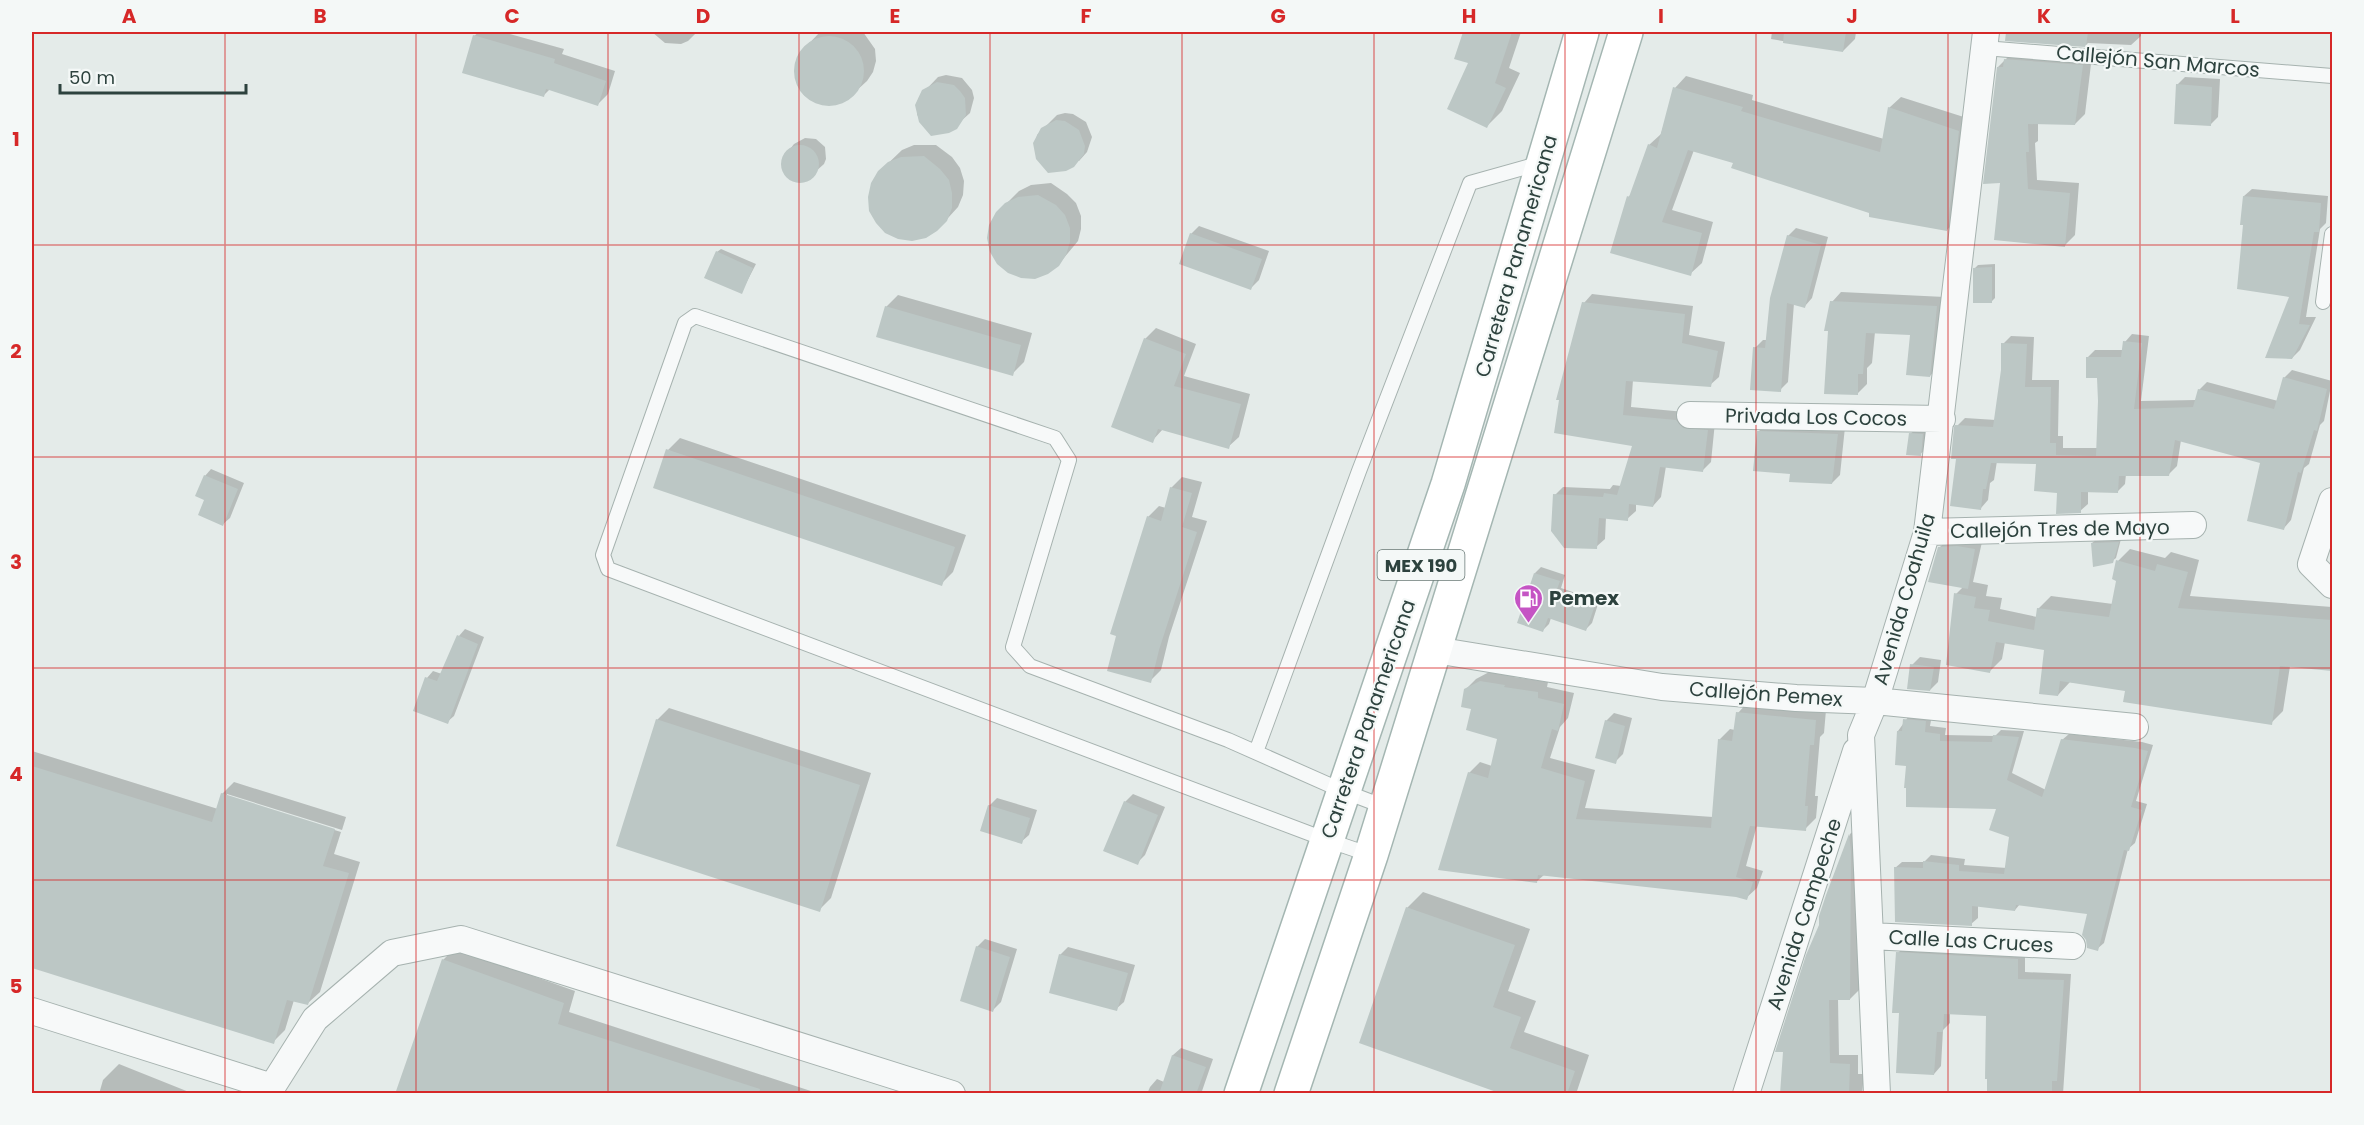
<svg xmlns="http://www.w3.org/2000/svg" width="2364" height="1125" font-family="Poppins,sans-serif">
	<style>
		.shadow { fill: #0003 }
		.building { fill: #bcc7c5 }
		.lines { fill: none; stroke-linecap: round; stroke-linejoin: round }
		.service-casing { stroke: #a6b2af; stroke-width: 16 }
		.minor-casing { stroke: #a6b2af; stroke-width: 28 }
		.primary-casing { stroke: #a4b6b2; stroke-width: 36 }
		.service { stroke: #f7f9f9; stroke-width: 14 }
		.minor { stroke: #f7f9f9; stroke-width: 26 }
		.primary { stroke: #fff; stroke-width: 33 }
		.grid { fill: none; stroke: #d62828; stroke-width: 1.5; stroke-opacity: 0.55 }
		.labels { text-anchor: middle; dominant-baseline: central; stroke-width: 4.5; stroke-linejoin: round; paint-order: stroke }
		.shield { fill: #f4f8f7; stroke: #697976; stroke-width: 1.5 }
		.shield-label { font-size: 18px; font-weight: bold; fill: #2d423e }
		.street-label { font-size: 20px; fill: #2d423e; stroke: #f4f8f7 }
		.poi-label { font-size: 20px; font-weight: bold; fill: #2d423e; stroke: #f4f8f7; text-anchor: start }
		.neatline { fill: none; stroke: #d62828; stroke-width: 2 }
		.grid-label { font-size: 20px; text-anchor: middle; font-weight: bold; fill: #d62828 }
	</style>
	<rect width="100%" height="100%" fill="#e4ebe9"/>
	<path class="shadow" d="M479 32H503L564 49 562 54 615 71 608 94 598 104 550 89 544 95 474 36Z
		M652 32H697L688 41 681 44 665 43Z
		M820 32H863L875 49 876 61 873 72 867 81 845 101 835 105H824L813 101 804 95 798 86 795 75V64L799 54Z
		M1464 32H1521L1509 68 1520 73 1502 111 1487 126 1470 63 1456 58Z
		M1772 32H1856L1855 39 1843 51 1771 39Z
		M2007 32H2141V36L2131 45 2088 43 2085 46 2007 39Z
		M2015 50 2092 56 2085 114 2075 124 2038 123V141L2035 143 2037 180 2079 183 2075 235 2065 245 2002 182 1998 67Z
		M946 75 962 78 972 90 974 98 970 113 961 121H920L917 114 919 97 938 77Z
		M1686 76 1753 95 1752 100 1884 139 1889 108 1901 97 1970 119 1958 218 1947 230 1694 150 1672 210 1713 222 1702 263 1690 274 1628 197 1632 194 1649 145 1661 134 1675 88Z
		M2185 77 2220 79 2218 117 2210 125 2177 85Z
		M1065 113 1073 114 1086 122 1092 137 1087 152 1079 161 1035 151 1037 135 1057 115Z
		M805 138 816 139 825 147 826 159 824 164 806 180 795 181 790 179 783 170V158L794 144Z
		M914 145H936L952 157 960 168 964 181 963 195 958 207 937 230 879 172 902 150Z
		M1051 183 1067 194 1076 203 1081 216V229L1078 241 1058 265 997 213 1019 191 1031 185Z
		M2252 189 2328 196 2326 223 2320 229 2306 317H2316L2300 350 2292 358 2291 295 2245 223 2244 196Z
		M1199 226 1269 251 1259 280 1251 288 1191 234Z
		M1796 228 1828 237 1812 298 1805 306 1794 303 1788 382 1780 390 1755 348 1763 340H1767L1788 236Z
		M721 249 756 264 741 293 717 252Z
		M1995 264V298L1992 301 1975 268 1978 265Z
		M1841 292 1945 297 1939 366 1930 376 1912 334 1875 332 1872 363 1867 368V384L1857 394 1832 302Z
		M1592 294 1693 306 1689 335 1725 342 1719 377 1710 385 1633 380 1631 407 1685 412 1715 422 1711 462 1703 470 1666 466 1661 497 1653 506 1636 503V511L1627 519 1606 517 1605 539 1596 547 1555 495 1563 487 1610 489 1613 485 1621 486 1634 445 1556 432 1584 303Z
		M898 295 1032 333 1024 362 1012 374 886 307Z
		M1156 328 1196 344 1184 376 1250 394 1239 437 1228 447 1163 429 1152 441 1145 339Z
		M2132 334 2149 336 2141 401 2196 400 2199 390 2207 382 2278 401 2284 378 2292 370 2332 381 2324 421 2320 425 2309 464 2304 468 2291 520 2284 528 2262 462 2181 440 2177 466 2169 474H2126L2125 484 2118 491H2088V504L2080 511 2058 491 2037 463 1997 461 1994 480 1990 483 1988 500 1981 508 1957 458V426L1965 418 1996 420 2002 370 2003 344 2011 336 2034 337 2032 380H2059L2058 436H2063V448H2098L2100 401 2098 377 2087 358 2095 350H2124L2125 342Z
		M1766 424 1845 427 1840 475 1832 483 1791 472 1758 432Z
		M1914 431H1926L1924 451 1920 454 1910 434Z
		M680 438 966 535 953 572 941 584 668 450Z
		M211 469 244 483 230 518 223 524 205 476Z
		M1182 477 1202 482 1192 517 1207 521 1169 637 1161 670 1150 681 1148 517 1159 506 1166 508 1171 488Z
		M1948 539 1982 542 1973 582 1988 585 1986 596 2002 598 2000 609 2037 617 2038 609 2051 596 2113 604 2118 579V561L2130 549 2165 558 2171 552 2199 560 2190 596 2332 607V670L2290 666 2283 711 2271 723 2127 689 2070 682 2058 695 2046 648 2005 642 2002 659 1990 671 1956 594 1963 587 1940 547Z
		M2121 539 2116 558 2112 561 2092 543 2096 540Z
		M1541 567 1565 575 1561 588 1599 601 1592 623 1585 630 1551 618 1549 624 1543 630 1535 573Z
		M465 629 484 637 454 716 447 722 427 678 433 671 442 674 459 636Z
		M1920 657 1941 660 1938 682 1930 690 1912 665Z
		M1491 671 1515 675 1514 677 1548 682 1547 687 1574 693 1568 718 1560 727 1550 758 1595 770 1585 808 1713 817 1719 740 1730 729 1735 730 1738 713 1748 702 1826 710 1824 733 1820 737 1815 796H1818L1816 818 1805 829 1757 825 1746 866 1763 871 1757 888 1746 898 1737 895 1544 875 1537 881 1469 773 1480 762 1492 766 1499 738 1473 708 1465 690 1476 679Z
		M669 708 871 773 831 898 819 910 657 720Z
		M1614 713 1632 718 1623 754 1615 762 1606 721Z
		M1911 713 1932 715 1930 726 1946 728 1945 735 1995 736 2001 730 2024 731 2012 773 2046 790 2062 740 2069 734 2142 742 2153 745 2136 801 2147 804 2135 843 2128 849 2104 943 2097 949 2089 912 2020 904 2015 910 1978 905V918L1971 924 1895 868 1902 862H1924L1931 855 1965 859 1964 865 2007 868 2011 836 1998 807 1907 765 1898 731Z
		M32 751 218 809 222 794 234 782 346 817 342 830 227 794V797L341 832 334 854 360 862 320 992 308 1003 294 1000 285 1030 273 1042 32 967Z
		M1133 794 1165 807 1145 855 1137 863 1125 802Z
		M997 798 1037 810 1029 835 1021 842 989 806Z
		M1858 827 1859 990 1850 999H1838L1839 1055H1858V1074H1864L1862 1094H1781L1827 895 1850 834Z
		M1423 892 1530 929 1508 991 1536 1001 1524 1032 1589 1055 1576 1094H1506L1407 908Z
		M985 939 1017 949 1001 1002 993 1010 977 947Z
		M1905 946 2025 953V972L2071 974 2063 1094H1988L1987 1014 1950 1013V1023L1943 1030 1941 1066 1934 1074 1901 1011 1898 953Z
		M1068 947 1135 965 1124 1002 1116 1009 1060 955Z
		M455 948 575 991 569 1012 820 1094H397L443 960Z
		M1181 1048 1213 1059 1201 1094H1147L1150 1087 1157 1079 1164 1082 1173 1055Z
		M119 1064 194 1094H99L103 1080Z"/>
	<path class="building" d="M1463 32H1512L1495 83 1506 88 1487 128 1447 109 1468 63 1454 59Z
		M1784 32H1846L1843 52 1783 43Z
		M2006 32H2088L2086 47 2005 41Z
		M473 35 555 59 554 63 606 81 598 106 546 89 544 97 462 73Z
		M794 71a35 35 0 1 1 70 0a35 35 0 1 1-70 0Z
		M2004 59 2083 65 2075 125 2028 124 2029 152H2026L2028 189 2070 193 2065 247 1994 240 2000 183 1983 184 1997 67H2003Z
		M937 82 954 85 960 91 965 98 966 115 957 129 949 133 931 136 919 122 915 105 922 90Z
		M2176 84 2212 87 2211 126 2174 124Z
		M1673 87 1743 107 1741 111 1880 152 1888 107 1959 131 1947 231 1869 217V213L1731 168 1733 163 1688 150 1662 222 1702 233 1691 276 1610 253 1627 196 1629 197 1648 144 1657 148Z
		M1056 120 1065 121 1079 130 1085 146 1084 154 1074 167 1066 171 1048 173 1036 159 1033 143 1041 128Z
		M781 164a19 19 0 1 1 38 0a19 19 0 1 1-38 0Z
		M924 156 940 169 949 180 952 193V208L947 221 937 231 926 238 912 241 898 239 885 233 876 223 869 211 868 197 871 183 878 171 888 162 901 157Z
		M1038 195 1056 205 1065 215 1070 228V242L1066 255 1059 266 1048 274 1035 279 1021 278 1008 273 997 264 990 252 987 238 989 225 996 212 1005 203 1018 197Z
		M2243 196 2321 203 2319 232H2314L2299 324 2310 325 2292 359 2265 358 2289 297 2237 289 2243 225H2240Z
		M1190 233 1262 259 1251 290 1179 264Z
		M1787 235 1821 245 1805 308 1787 303 1781 392 1750 390 1753 347 1765 348 1770 298Z
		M716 251 753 268 742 294 704 278Z
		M1992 267V303H1973V268Z
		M1830 301 1937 306 1930 377 1906 375 1910 335 1866 333 1863 374H1858V395L1824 394 1828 331H1824Z
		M1582 302 1685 314 1682 343 1718 351 1711 387 1626 381 1623 415 1676 420 1683 428 1708 430 1703 472 1660 467 1653 507 1629 504 1628 521 1599 518 1597 549 1564 548 1551 531 1553 494 1603 497 1604 493 1617 495 1632 446 1554 433 1559 400H1556Z
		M885 306 1021 345 1013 376 876 337Z
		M1144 338 1186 354 1174 386 1241 404 1229 449 1158 429 1153 443 1111 427Z
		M2123 341 2142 343 2134 409 2193 407 2198 389 2274 409 2283 377 2327 389 2317 431 2314 430 2301 473 2298 472 2284 530 2247 521 2260 463 2175 440 2169 476H2119L2118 493 2081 492V513L2056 514 2057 493 2034 491 2036 464 1991 463 1986 489H1983L1981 510 1950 506 1956 459H1951L1954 427 1955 425 1993 427 2001 370V343L2027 344 2025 387H2051L2050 443H2056V455L2096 456 2098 401 2097 378H2086V357H2121Z
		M1757 431 1838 434 1832 484 1789 482 1790 474 1753 471Z
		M1909 433 1923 434 1921 456 1906 455Z
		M666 449 955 547 942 586 653 488Z
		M204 475 238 489 223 526 198 515 204 500 195 496Z
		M1170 487 1192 493 1182 527 1197 532 1159 650 1151 683 1107 671 1116 636 1110 634 1147 516 1161 521Z
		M2119 542 2113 563 2093 567 2091 543Z
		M1957 546 1975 549 1968 589 1928 582 1938 547Z
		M2116 560 2155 571 2157 564 2188 572 2178 608 2332 620V671L2280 666 2272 725 2123 702 2125 691 2060 681 2058 696 2039 694 2044 650 1996 642 1990 673 1946 665 1954 593 1976 597 1974 608 1990 610 1988 621 2034 630 2037 608 2109 617 2116 581 2112 579Z
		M1534 573 1560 581 1555 595 1594 608 1586 631 1548 618 1543 632 1517 623Z
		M457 635 478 644 448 724 413 711 425 677 437 681Z
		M1910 664 1934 667 1930 691 1907 689Z
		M1480 681 1505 685 1504 687 1538 692V698L1564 704 1558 731 1552 729 1541 768 1585 781 1576 819 1711 828 1718 739 1732 741 1736 712 1816 720 1814 745H1810L1805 806H1808L1806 831 1750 826 1736 877 1753 882 1747 900 1736 897 1538 875 1537 883 1438 870 1468 772 1488 778 1497 739 1466 730 1471 709 1461 707 1464 689Z
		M656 719 860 785 820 912 616 846Z
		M1903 719 1926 721 1925 732 1940 734V741L1992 742 1993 735 2019 737 2007 780 2042 797 2061 739 2135 748 2148 751 2131 807 2142 810 2129 851 2124 850 2098 951 2087 948 2086 940 2082 935 2087 914 2016 905 2015 911 1972 906V926L1895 922 1894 867 1923 868V861L1959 865V871L2004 874 2009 837 1989 830 1996 809 1906 807V788H1904L1906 766 1895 765 1897 731H1902Z
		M1605 720 1625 726 1616 764 1595 758Z
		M32 766 212 822 221 793 335 829 323 866 349 873 308 1005 287 1000 274 1044 32 968Z
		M1124 801 1158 815 1138 865 1103 851Z
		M988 805 1030 818 1022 844 980 831Z
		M1849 834 1851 852 1850 1000H1829L1830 1063 1850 1064 1849 1094H1780L1783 1052H1775L1806 955 1819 925V916L1826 895Z
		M1406 907 1515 945 1493 1007 1521 1017 1510 1048 1575 1071 1567 1094H1502L1359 1043Z
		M976 946 1010 957 993 1012 960 1001Z
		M1896 952 2018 959V979L2064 980 2057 1081H2052V1094H1987V1079H1985L1986 1016 1944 1014 1943 1032H1937L1934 1075 1896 1073 1899 1013H1892Z
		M1059 954 1128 973 1117 1011 1049 993Z
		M442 959 564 1003 558 1024 760 1089 759 1094H395Z
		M1172 1055 1206 1067 1196 1094H1159Z"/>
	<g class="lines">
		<defs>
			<path id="service" d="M1984 48 2332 76
				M2323 302 2332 234
				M1256 752 1359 471 1470 183 1541 163
				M1371 855 1327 840 608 569 603 555 685 323 695 316 1055 438 1069 460 1013 647 1030 666 1228 740 1343 791 1385 807"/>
			<path id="minor" d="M1690 415 1942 419
				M2332 501 2311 564 2332 585
				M1927 532 2193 525
				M1435 650 1662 687 1796 698 1875 701 2135 727
				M1870 936 2072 946
				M32 1011 272 1087
				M272 1094V1087L315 1019 392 953 461 939 952 1094
				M1746 1094 1856 751
				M1877 1094 1861 735 1875 701 1927 532 1986 32"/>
			<path id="primary" d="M1241 1094 1448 484 1582 32
				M1291 1094 1371 855 1626 32"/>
		</defs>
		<use href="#service" class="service-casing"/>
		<use href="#minor" class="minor-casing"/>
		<use href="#primary" class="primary-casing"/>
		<use href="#service" class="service"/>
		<use href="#minor" class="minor"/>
		<use href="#primary" class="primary"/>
	</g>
	<path class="grid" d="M225 32V1094M416 32V1094M608 32V1094M799 32V1094M990 32V1094M1182 32V1094M1374 32V1094M1565 32V1094M1756 32V1094M1948 32V1094M2140 32V1094M32 245H2332M32 457H2332M32 668H2332M32 880H2332"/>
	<defs>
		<symbol id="fuel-pin" viewBox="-11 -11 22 30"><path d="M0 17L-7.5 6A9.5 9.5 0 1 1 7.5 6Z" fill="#c554c4" stroke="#f4f8f7"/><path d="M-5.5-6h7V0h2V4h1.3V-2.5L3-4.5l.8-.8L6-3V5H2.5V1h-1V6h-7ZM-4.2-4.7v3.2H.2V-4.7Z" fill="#fff"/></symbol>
	</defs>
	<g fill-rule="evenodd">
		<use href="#fuel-pin" x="1512" y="582" width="33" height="45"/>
	</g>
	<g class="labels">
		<rect class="shield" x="1377.5" y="550" width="87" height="30" rx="4.5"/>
		<g class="shield-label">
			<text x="1421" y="565">MEX 190</text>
		</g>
		<g class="street-label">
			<text transform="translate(2158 61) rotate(5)">Callejón San Marcos</text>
			<text transform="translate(1516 256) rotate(-74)">Carretera Panamericana</text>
			<text transform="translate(1816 417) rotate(1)">Privada Los Cocos</text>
			<text transform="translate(2060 529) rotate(-1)">Callejón Tres de Mayo</text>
			<text transform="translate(1904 599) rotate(-74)">Avenida Coahuila</text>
			<text transform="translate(1766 694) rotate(4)">Callejón Pemex</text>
			<text transform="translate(1368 719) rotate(-71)">Carretera Panamericana</text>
			<text transform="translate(1804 914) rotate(-72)">Avenida Campeche</text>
			<text transform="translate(1971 941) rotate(3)">Calle Las Cruces</text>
		</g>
		<g class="poi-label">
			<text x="1549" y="598">Pemex</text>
		</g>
	</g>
	<rect width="2364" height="1125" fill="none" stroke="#f4f8f7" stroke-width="66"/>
	<path d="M60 84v9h186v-9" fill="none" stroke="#2d423e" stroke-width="3"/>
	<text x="69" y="84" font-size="18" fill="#2d423e" stroke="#f4f8f7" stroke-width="4.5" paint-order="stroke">50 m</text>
	<rect x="33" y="33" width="2298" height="1059" class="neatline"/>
	<g class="grid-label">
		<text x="129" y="23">A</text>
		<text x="320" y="23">B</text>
		<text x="512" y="23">C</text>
		<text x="703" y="23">D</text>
		<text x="895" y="23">E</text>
		<text x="1086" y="23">F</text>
		<text x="1278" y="23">G</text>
		<text x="1469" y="23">H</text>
		<text x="1661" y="23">I</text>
		<text x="1852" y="23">J</text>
		<text x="2044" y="23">K</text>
		<text x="2235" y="23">L</text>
		<text x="16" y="146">1</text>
		<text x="16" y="358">2</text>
		<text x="16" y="569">3</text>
		<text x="16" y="781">4</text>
		<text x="16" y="993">5</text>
	</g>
</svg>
